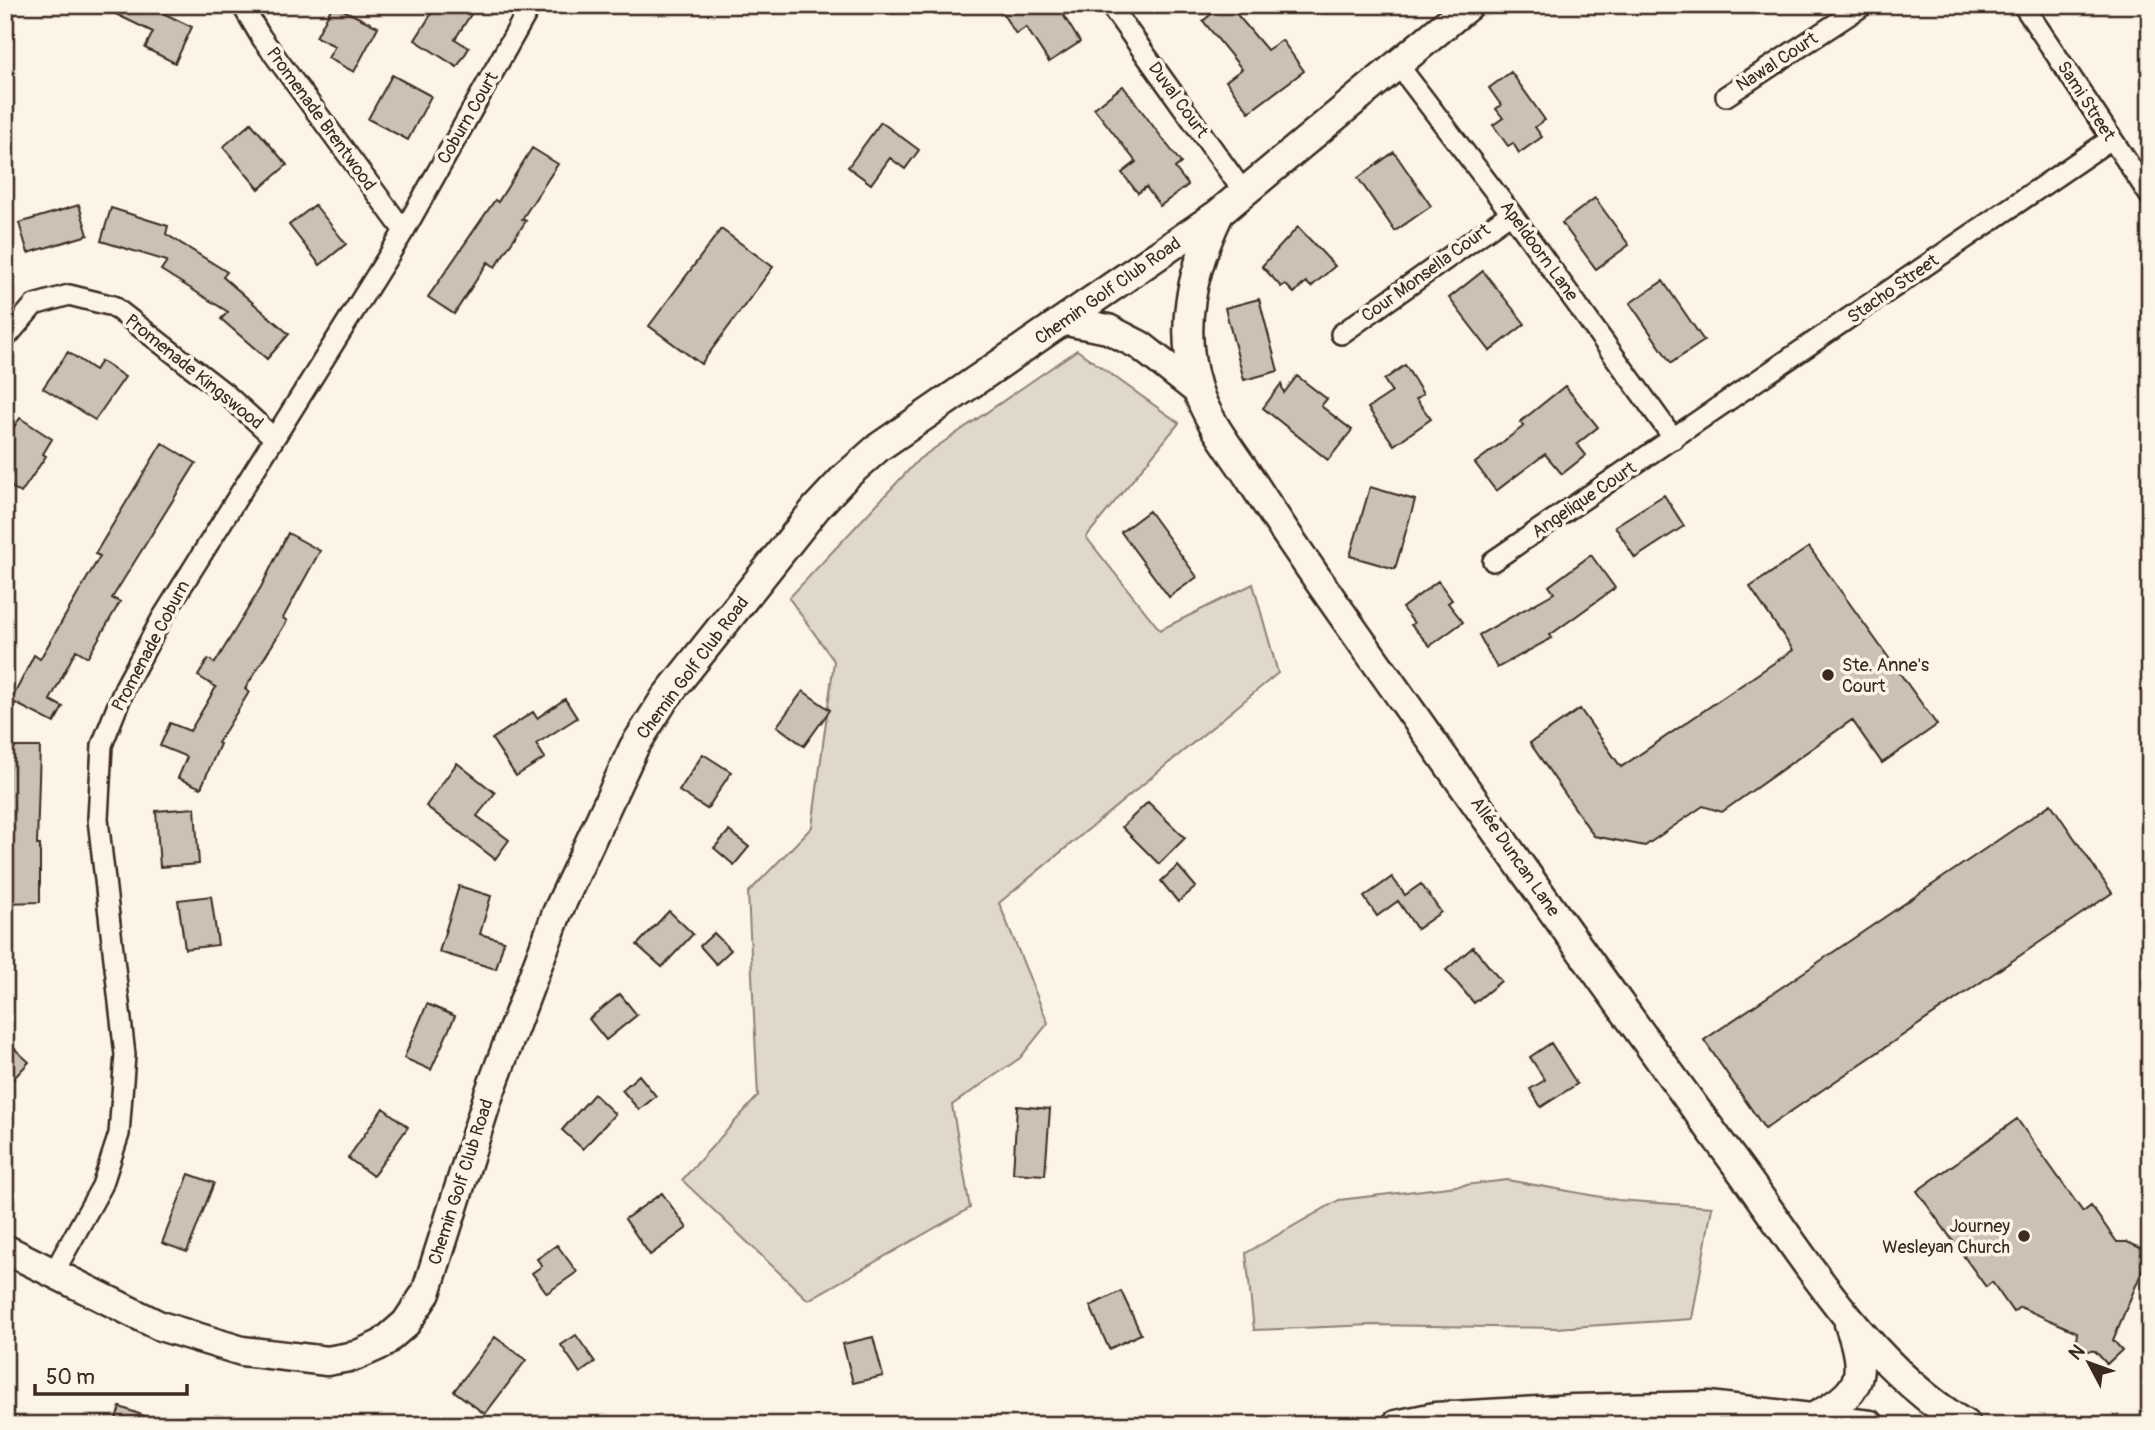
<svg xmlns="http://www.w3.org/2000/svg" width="2155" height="1430" font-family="Pangolin,sans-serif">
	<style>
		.green { fill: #e0d8c8; stroke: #8e8173; stroke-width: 2 }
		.building { fill: #ccc2b3; stroke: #3b2a1e; stroke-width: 2 }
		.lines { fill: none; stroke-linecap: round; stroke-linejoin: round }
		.street-casing { stroke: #3b2a1e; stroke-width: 24 }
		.secondary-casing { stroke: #3b2a1e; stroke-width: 33 }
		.street { stroke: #fcf5e5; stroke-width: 19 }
		.secondary { stroke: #fcf5e5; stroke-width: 28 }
		.poi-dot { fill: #3b2a1e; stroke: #fcf5e5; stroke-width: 2.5 }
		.labels { text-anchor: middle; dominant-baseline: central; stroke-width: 7; stroke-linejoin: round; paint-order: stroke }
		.street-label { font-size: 18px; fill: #3b2a1e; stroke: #fcf5e5 }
		.poi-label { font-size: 18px; fill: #3b2a1e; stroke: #fcf5e5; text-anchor: start }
	</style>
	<rect width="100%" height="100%" fill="#fcf5e5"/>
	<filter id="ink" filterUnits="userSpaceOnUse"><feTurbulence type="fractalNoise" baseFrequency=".0143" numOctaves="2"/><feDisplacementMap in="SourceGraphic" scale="14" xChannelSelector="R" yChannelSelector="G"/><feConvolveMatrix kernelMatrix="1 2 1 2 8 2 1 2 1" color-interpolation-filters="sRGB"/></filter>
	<g filter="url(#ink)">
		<path class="green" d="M1077 350 1179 423 1086 537 1160 630 1253 584 1278 673 999 903 1048 1023 1020 1058 952 1105 970 1208 808 1300 682 1180 758 1096 748 893 812 827 834 661 789 598 919 459Z
			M1507 1180 1618 1200 1712 1207 1692 1319 1556 1328 1371 1325 1254 1330 1246 1253 1339 1200Z"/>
		<path class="building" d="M97 5H167L163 13 192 27 175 63 145 48 153 32Z
			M333 5 378 27 354 72 328 58 335 46 316 37Z
			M437 5H477L455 39 469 48 457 67 415 40Z
			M997 5H1057L1080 42 1049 62 1026 27 1016 34Z
			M1222 5H1229L1267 50 1282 40 1304 71 1249 112 1226 81 1242 69 1203 21Z
			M1511 72 1545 120 1535 127 1542 137 1519 153 1513 143 1508 146 1493 125 1503 118 1496 109 1501 105 1489 88Z
			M392 75 431 96 408 140 368 119Z
			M1123 86 1181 163 1175 168 1188 185 1160 206 1146 187 1138 193 1122 173 1136 162 1094 108Z
			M881 122 919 150 905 169 890 158 871 184 848 167Z
			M251 123 287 165 259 189 223 147Z
			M532 148 558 164 522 219 526 221 495 267 488 262 454 314 428 297 495 200 498 202Z
			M1394 152 1431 206 1395 231 1358 178Z
			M1595 198 1629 245 1596 269 1562 223Z
			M79 205 88 235 28 253 19 223Z
			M315 205 346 244 320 265 289 225Z
			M111 208 168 226 166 234 227 272 223 277 289 334 267 359 221 319 228 312 161 270 167 261 101 241Z
			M1298 227 1335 266 1311 287 1306 282 1294 293 1285 284 1281 287 1262 266Z
			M721 229 773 267 701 364 649 326Z
			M1483 271 1525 324 1490 351 1449 298Z
			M1663 281 1704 341 1671 363 1630 303Z
			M1259 299 1278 371 1244 380 1225 308Z
			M68 352 95 370 101 361 125 377 95 420 43 388Z
			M1405 365 1423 394 1416 399 1431 419 1394 445 1368 408 1392 392 1384 380Z
			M1297 376 1327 399 1321 406 1352 430 1328 460 1263 408 1281 384 1284 393Z
			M1565 386 1598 427 1577 444 1586 455 1562 474 1545 454 1496 491 1475 463 1524 426 1520 422Z
			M20 418 52 439 43 454 46 456 21 493 5 483V452L12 441 7 437Z
			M162 443 196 463 112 598 120 602 88 657 76 650 50 700 63 707 54 723 11 701 34 655 40 659 100 556 95 554Z
			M1370 487 1415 500 1395 569 1350 556Z
			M1664 495 1684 526 1635 558 1615 526Z
			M1149 511 1197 577 1169 597 1121 532Z
			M288 533 320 551 283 618 287 621 245 689 249 692 218 743 220 744 201 788 178 778 187 757 160 746 170 723 190 731 216 687 198 676 208 659 215 663 261 587Z
			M1809 547 1937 725 1882 763 1852 720 1722 812 1703 806 1645 846 1594 836 1530 743 1580 709 1621 767 1793 650 1750 587Z
			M1591 555 1615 588 1550 635 1552 638 1497 668 1479 635 1554 593 1549 586Z
			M1438 581 1452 600 1448 603 1463 622 1430 646 1411 625 1414 623 1402 608Z
			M803 691 830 710 804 746 777 726Z
			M565 699 577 718 536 744 545 758 516 776 492 739 533 712 537 718Z
			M5 747H40L37 845H40V902L5 903Z
			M703 754 731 772 707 809 679 791Z
			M457 763 495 793 477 816 509 840 495 859 426 806Z
			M1148 802 1185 838 1159 864 1122 827Z
			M2051 804 2112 893 1765 1129 1704 1040Z
			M195 808 199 864 160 867 156 811Z
			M729 831 749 847 734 865 714 848Z
			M1178 866 1196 887 1178 902 1161 881Z
			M1392 877 1405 895 1421 884 1441 912 1417 929 1398 901 1377 916 1364 897Z
			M459 886 491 896 480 934 504 941 496 969 439 952Z
			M211 896 218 945 185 949 178 900Z
			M669 911 693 934 662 967 637 945Z
			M714 933 731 950 716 964 700 946Z
			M1473 947 1501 981 1474 1003 1446 970Z
			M620 994 637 1015 606 1040 589 1019Z
			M427 1004 455 1016 431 1070 404 1058Z
			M5 1040 29 1062 5 1088Z
			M1551 1043 1577 1084 1541 1107 1530 1089 1545 1080 1530 1057Z
			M639 1075 656 1096 639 1110 622 1090Z
			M594 1094 615 1114 583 1149 562 1130Z
			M1017 1106 1050 1109 1045 1175 1013 1173Z
			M383 1108 408 1127 373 1176 348 1158Z
			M2017 1119 2083 1212 2091 1206 2117 1242H2127L2150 1252 2113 1340 2122 1350 2107 1364 2095 1351 2075 1350 2077 1332 2020 1307 2013 1312 1992 1282 1986 1287 1917 1191Z
			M189 1174 214 1183 187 1252 162 1243Z
			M662 1193 687 1228 650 1255 625 1219Z
			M557 1245 577 1272 547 1293 532 1273 542 1266 537 1259Z
			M1121 1291 1141 1334 1109 1349 1090 1306Z
			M576 1335 595 1362 580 1373 561 1345Z
			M495 1337 526 1360 485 1414 454 1391Z
			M873 1337 883 1376 853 1383 843 1344Z
			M120 1407 164 1423 163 1425H114Z"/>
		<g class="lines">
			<defs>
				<path id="street" d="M242 5 261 37 404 231
					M1110 5 1245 194
					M2023 5 2150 196
					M1399 66 1511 213 1674 439
					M1726 96 1864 5
					M1341 334 1511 213
					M5 339 34 305 69 295 113 306 226 394 274 438
					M1493 561 2111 139
					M54 1272 102 1186 119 1134 125 1055 98 819 102 745 125 687 162 618 404 231 531 5"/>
				<path id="secondary" d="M1218 216C1192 271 1178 328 1197 388 1206 419 1231 450 1249 477 1298 554 1352 628 1405 703 1513 856 1622 1009 1733 1160 1802 1253 1864 1363 1966 1425
					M1066 321 1108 329 1141 346 1198 391
					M5 1249 160 1326 242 1351 327 1361 355 1356 382 1344 406 1323 426 1293 489 1094 557 913 634 747 665 698 816 508 845 477 879 447 1218 214 1469 5
					M1812 1418C1862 1393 1868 1376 1849 1324
					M1396 1425 1435 1417 1574 1409 1709 1406 1870 1425"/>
			</defs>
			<use href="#street" class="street-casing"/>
			<use href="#secondary" class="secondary-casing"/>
			<use href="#street" class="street"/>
			<use href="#secondary" class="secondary"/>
		</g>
	</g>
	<g class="poi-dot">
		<circle cx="1828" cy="675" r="7"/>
		<circle cx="2024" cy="1236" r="7"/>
	</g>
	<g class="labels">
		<g class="street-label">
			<text transform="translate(1777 62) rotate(-33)">Nawal Court</text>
			<text transform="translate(1178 100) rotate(54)">Duval Court</text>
			<text transform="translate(2086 101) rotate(57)">Sami Street</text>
			<text transform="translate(468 118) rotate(-60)">Coburn Court</text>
			<text transform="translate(321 119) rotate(54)">Promenade Brentwood</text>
			<text transform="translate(1539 251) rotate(54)">Apeldoorn Lane</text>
			<text transform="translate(1426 273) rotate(-36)">Cour Monsella Court</text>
			<text transform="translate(1893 289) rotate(-35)">Stacho Street</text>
			<text transform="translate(1108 291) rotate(-35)">Chemin Golf Club Road</text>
			<text transform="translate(194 372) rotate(39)">Promenade Kingswood</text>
			<text transform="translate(1584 500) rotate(-34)">Angelique Court</text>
			<text transform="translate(151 646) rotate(-62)">Promenade Coburn</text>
			<text transform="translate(693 668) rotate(-53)">Chemin Golf Club Road</text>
			<text transform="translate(1515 857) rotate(55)">Allée Duncan Lane</text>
			<text transform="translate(461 1182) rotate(-72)">Chemin Golf Club Road</text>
		</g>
		<g class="poi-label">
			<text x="1842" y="665">Ste. Anne's<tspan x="1842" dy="21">Court</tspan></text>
			<text x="2010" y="1226" text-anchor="end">Journey<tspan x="2010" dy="21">Wesleyan Church</tspan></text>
		</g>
	</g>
	<rect width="2155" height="1430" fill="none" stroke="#fcf5e5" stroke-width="28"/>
	<rect x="14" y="14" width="2127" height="1402" fill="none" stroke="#3b2a1e" stroke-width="2.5" filter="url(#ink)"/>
	<g transform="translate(2089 1363) rotate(311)" stroke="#fcf5e5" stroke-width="5" paint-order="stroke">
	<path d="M0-5L12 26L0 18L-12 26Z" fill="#3b2a1e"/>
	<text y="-10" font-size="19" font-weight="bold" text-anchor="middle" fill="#3b2a1e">N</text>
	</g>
	<path d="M35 1384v10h152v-10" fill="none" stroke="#3b2a1e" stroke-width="3.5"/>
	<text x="46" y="1384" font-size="21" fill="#3b2a1e" stroke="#fcf5e5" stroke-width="5" paint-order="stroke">50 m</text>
</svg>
